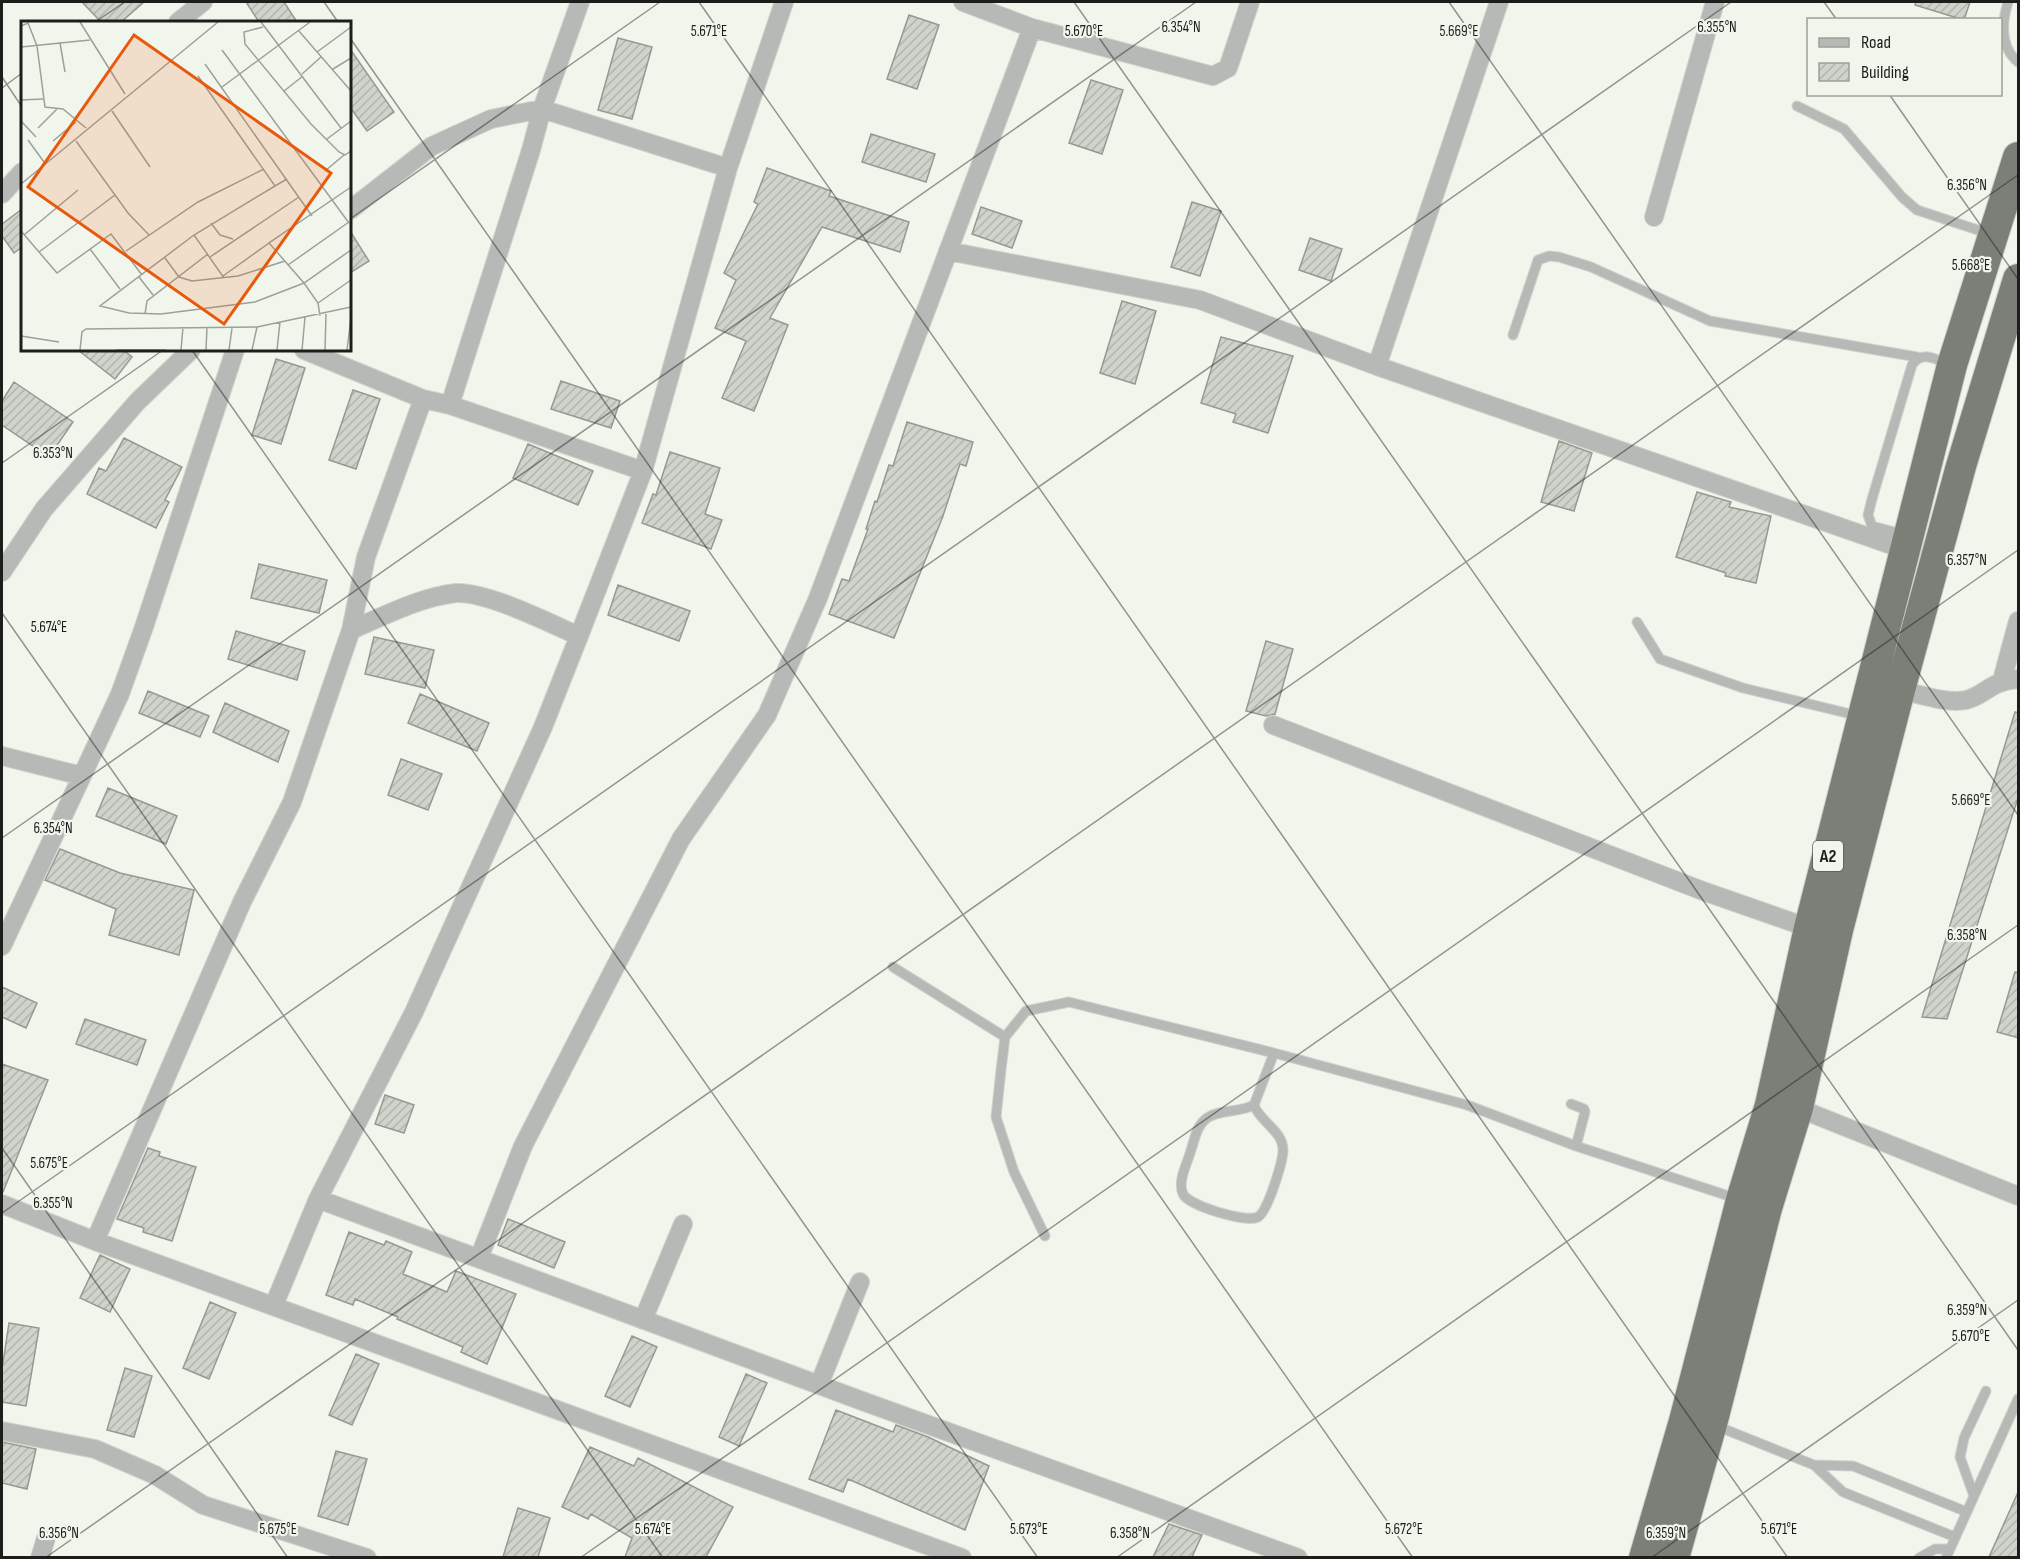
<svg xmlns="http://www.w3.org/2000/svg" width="2020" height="1559" font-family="'Sofia Sans Condensed',sans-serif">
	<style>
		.building { fill: url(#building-hatch); stroke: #959991; stroke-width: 1.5 }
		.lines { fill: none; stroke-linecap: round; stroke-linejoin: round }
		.service-casing { stroke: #cfd3cb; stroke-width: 11 }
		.minor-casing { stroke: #cfd3cb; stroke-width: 20 }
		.trunk-casing { stroke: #cfd3cb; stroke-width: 32 }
		.service { stroke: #b7b9b6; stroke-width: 9 }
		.minor { stroke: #b7b9b6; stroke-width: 18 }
		.trunk { stroke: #7b7f78; stroke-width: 30 }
		.ticks { fill: none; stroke: #1d1e1b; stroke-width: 1.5; stroke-opacity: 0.45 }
		.labels { text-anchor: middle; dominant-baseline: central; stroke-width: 4.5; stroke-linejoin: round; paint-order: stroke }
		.shield { fill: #f1f6ed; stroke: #5d5f5a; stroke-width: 1.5 }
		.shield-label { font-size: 18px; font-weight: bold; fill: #1d1e1b }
		.inset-road { fill: none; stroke: #9ca099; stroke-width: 1.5 }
		.view { fill: #e8590c; fill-opacity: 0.15; stroke: #e8590c; stroke-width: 3 }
		.inset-edge { fill: none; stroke: #1d1e1b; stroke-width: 3 }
		.ticks-label { font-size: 15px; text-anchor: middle; fill: #1d1e1b; stroke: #f1f6ed; stroke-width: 4.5; stroke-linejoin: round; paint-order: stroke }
	</style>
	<defs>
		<pattern id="building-hatch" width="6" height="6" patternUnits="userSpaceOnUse" patternTransform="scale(1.5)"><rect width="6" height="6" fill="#ced3cb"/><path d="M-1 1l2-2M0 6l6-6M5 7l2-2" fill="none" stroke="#b0b5ae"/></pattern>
	</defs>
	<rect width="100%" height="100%" fill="#f1f6ed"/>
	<path class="building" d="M82 2H144L121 22H101Z
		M246 2H284L297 22H259Z
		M1916 2H1970L1964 20 1915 5Z
		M909 15 939 25 917 89 887 79Z
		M618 38 652 47 632 119 598 110Z
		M350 49 394 112 367 131 350 107Z
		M1091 80 1123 90 1102 154 1069 143Z
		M871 134 935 154 926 182 862 162Z
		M767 168 831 191 829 196 909 222 900 252 822 227 770 318 788 325 754 411 722 398 746 341 715 328 736 280 724 273 758 204 754 202Z
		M1192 202 1221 211 1200 276 1171 267Z
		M981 207 1022 221 1012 248 972 234Z
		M22 209V247L14 253 2 236V224Z
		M350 231 369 261 350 273Z
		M1310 238 1342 249 1331 281 1299 270Z
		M1122 301 1156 311 1135 384 1100 373Z
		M1221 337 1293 356 1268 433 1233 422 1236 414 1201 403Z
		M78 350H123L132 357 115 379Z
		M276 359 305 368 281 444 252 435Z
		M561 381 620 401 611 428 551 409Z
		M14 382 73 422 49 457 2 425V401Z
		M353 390 380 399 356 469 329 460Z
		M907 422 973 442 966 466 960 464 943 516 894 638 829 614 842 579 849 581 868 529H866L875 501 877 502 889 465 893 466Z
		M124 438 182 467 165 500 169 502 156 528 87 494 99 468 106 471Z
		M1559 441 1592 453 1574 511 1541 502Z
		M528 444 593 471 578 505 513 478Z
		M670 452 720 468 705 514 722 520 711 549 642 523 653 494 656 495Z
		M1697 492 1731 502 1729 507 1771 516 1756 583 1725 576 1726 573 1676 557Z
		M259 564 327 580 319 613 251 598Z
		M618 585 690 611 679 641 608 615Z
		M236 631 305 651 297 680 228 659Z
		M374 637 434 650 425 688 365 674Z
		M1266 641 1293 649 1275 714 1266 716 1246 711Z
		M148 691 209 716 200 737 139 713Z
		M420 694 489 723 477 751 408 723Z
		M225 703 289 731 278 762 213 732Z
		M2015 712 2019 713V795L1947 1019 1922 1017Z
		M401 759 442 774 428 810 388 795Z
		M108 788 177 816 166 844 96 816Z
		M60 849 120 873 194 890 179 955 109 935 116 909 45 880Z
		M2015 972 2019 973V1038L1997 1032Z
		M2 987 37 1003 26 1028 2 1017Z
		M85 1019 146 1040 137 1065 76 1044Z
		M2 1064 48 1080 3 1192H2Z
		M385 1095 414 1105 404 1133 375 1124Z
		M148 1148 160 1152 159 1156 196 1167 172 1241 143 1232 144 1228 117 1219Z
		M508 1219 565 1242 554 1268 498 1245Z
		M349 1232 384 1245 386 1241 412 1252 403 1274 447 1292 456 1271 516 1294 487 1364 461 1352 463 1347 397 1319 398 1317 355 1299 353 1305 326 1295Z
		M100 1255 130 1269 110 1312 80 1298Z
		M210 1302 236 1313 209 1379 183 1368Z
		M9 1323 39 1328 26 1406 2 1402V1369Z
		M632 1336 657 1347 630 1407 605 1396Z
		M356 1354 379 1364 352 1425 329 1415Z
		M125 1368 152 1376 134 1437 107 1430Z
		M746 1374 767 1383 739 1446 719 1437Z
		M836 1410 893 1432 896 1425 928 1437 989 1466 965 1530 848 1479 843 1492 809 1479Z
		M2 1442 36 1449 27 1489 2 1483Z
		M590 1447 634 1466 638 1458 733 1507 706 1557H625L632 1538 591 1514 588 1519 562 1507Z
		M336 1451 367 1459 348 1525 318 1516Z
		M2019 1490V1557H1989Z
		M518 1508 550 1518 538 1557H503Z
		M1169 1524 1202 1535 1192 1557H1153Z"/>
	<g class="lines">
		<defs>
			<path id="service" d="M2008 2C2002 22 2000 47 2018 62
				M1797 106 1844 129 1902 197 1917 210 1990 234
				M1513 335 1538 260 1549 256 1559 257 1591 267 1710 321 1917 357
				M1906 535 1872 526 1868 515 1872 499 1912 365C1922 350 1935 359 1950 365
				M1637 622 1660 659 1743 688 1859 716
				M893 967 1005 1037
				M1571 1104 1584 1109 1585 1112 1576 1146
				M1254 1105C1239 1113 1219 1109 1207 1118 1197 1125 1195 1138 1191 1150 1188 1162 1177 1181 1183 1194 1189 1206 1246 1223 1258 1217 1268 1211 1283 1161 1283 1150 1283 1131 1260 1122 1254 1105L1274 1053
				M1045 1236 1014 1172 996 1117 1001 1070 1005 1037 1026 1011 1069 1002 1274 1053 1467 1105 1576 1146 1738 1199
				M1714 1425 1814 1465 1843 1492 1955 1537
				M1814 1465 1853 1466 1967 1512
				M1974 1496 1960 1457 1964 1438 1986 1391
				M1919 1558 1935 1549H1950
				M1946 1558 2018 1399"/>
			<path id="minor" d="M963 2 1032 28 1213 76 1228 68 1250 2
				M178 22 203 2
				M2 194 22 172
				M350 210 432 146 491 119 542 109 728 168
				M1654 217 1715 2
				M948 251 1200 300 1377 366 1906 550
				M304 350 423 399 450 405 643 471
				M1377 366 1499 2
				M450 405 531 150 542 109 580 2
				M2 572 44 509 137 402 191 350
				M351 630C384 616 420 597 456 593 486 591 549 623 579 636
				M2002 680 2018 621
				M1900 690C1919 694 1947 704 1966 700 1986 695 1990 681 2018 679
				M1273 725 1703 891 1809 928
				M2 756 82 776 2 946
				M82 776 120 694 144 627 235 350
				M1798 1108 2018 1196
				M318 1199 414 1012 543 727 579 636 643 471 728 168 784 2
				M2 1204 95 1241 962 1558
				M95 1241 242 902 292 802 351 630 366 557 423 399
				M479 1258 523 1146 681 839 767 715 818 598 1032 28
				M274 1305 318 1199 865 1402 1298 1558
				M643 1320 683 1224
				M819 1385 860 1282
				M2 1431 95 1449 155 1475 203 1505 367 1558
				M40 1558 46 1538"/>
			<path id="trunk" d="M1644 1558 1684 1421 1741 1200 1770 1105 1809 928 1952 365 2018 157
				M1674 1558 1712 1424 1767 1208 1798 1108 1838 930 1900 690 1961 466 2018 279"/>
		</defs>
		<use href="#service" class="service-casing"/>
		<use href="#minor" class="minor-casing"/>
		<use href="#trunk" class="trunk-casing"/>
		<use href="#service" class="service"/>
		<use href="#minor" class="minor"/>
		<use href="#trunk" class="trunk"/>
	</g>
	<path class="ticks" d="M324 2 338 22M699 2 1788 1558M1074 2 2018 1350M1449 2 2018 815M1824 2 1837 20M95 22 125 2M350 38 1413 1558M2 77 22 107M2 88 22 73M1889 94 2018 279M350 219 660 2M192 350 1038 1558M2 463 163 350M2 613 663 1558M2 838 1196 2M2 1148 288 1558M2 1213 1731 2M45 1558 2018 175M580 1558 2018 550M1116 1558 2018 925M1651 1558 2018 1300"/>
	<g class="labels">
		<rect class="shield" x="1813" y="841" width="30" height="30" rx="4.5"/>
		<g class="shield-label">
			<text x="1828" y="856">A2</text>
		</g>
	</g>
	<g transform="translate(21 21)">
		<rect width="330" height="330" fill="#f1f6ed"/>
		<path class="inset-road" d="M59 1 104 73M240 1 320 107M0 5 7 2 16 25 24 86 42 88 65 107M242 6 223 11 224 23 290 103 318 131 324 134 330 130M277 9 330 70M39 22 44 51M0 26 69 19M201 29 328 202M296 31 330 6M184 43 291 195M312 48 330 37M281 53 300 36M177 55 254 165 266 158M201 66 289 1M263 70 282 55M0 79 22 78M91 90 129 146M0 100 15 116M17 107 36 88M306 118 330 100M7 119 23 141M32 120 55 101M55 120 107 192 128 214M304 150 323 134M0 163 197 1M254 165 173 214 79 285 108 292 140 293 234 281 283 262 330 229M190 202 199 214 212 218M0 210 36 252 90 213 121 254M3 214 57 169M173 214 203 257M69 228 99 268M105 230 177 181 243 148M18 231 94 174M189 236 278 176M144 237 158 256 171 260 217 255 264 240M267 244 328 201M202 255 248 222M118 256 132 274M297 282 330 259M124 293 126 280 187 233M299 295 297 282 283 262 248 222 330 166M0 315 38 321M59 329 61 311 65 308 236 306 330 286M95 329H145M160 329 162 306M185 329 186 306M208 329 211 307M231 329 236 306M256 329 259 301M281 329 284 296M304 329 305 293M326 329 330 297"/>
		<path class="view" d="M113 14 310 152 203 303 7 166Z"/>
		<rect width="330" height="330" class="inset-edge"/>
	</g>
	<g class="ticks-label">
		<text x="1181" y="32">6.354°N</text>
		<text x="1717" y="32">6.355°N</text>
		<text x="709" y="36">5.671°E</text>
		<text x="1084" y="36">5.670°E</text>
		<text x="1459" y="36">5.669°E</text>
		<text x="1967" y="190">6.356°N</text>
		<text x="1971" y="270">5.668°E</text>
		<text x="53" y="458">6.353°N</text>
		<text x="1967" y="565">6.357°N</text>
		<text x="49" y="632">5.674°E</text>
		<text x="1971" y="805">5.669°E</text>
		<text x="53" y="833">6.354°N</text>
		<text x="1967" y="940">6.358°N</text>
		<text x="49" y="1168">5.675°E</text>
		<text x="53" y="1208">6.355°N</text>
		<text x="1967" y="1315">6.359°N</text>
		<text x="1971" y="1341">5.670°E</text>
		<text x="278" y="1534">5.675°E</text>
		<text x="653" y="1534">5.674°E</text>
		<text x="1029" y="1534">5.673°E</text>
		<text x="1404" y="1534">5.672°E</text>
		<text x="1779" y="1534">5.671°E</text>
		<text x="59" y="1538">6.356°N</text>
		<text x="1130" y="1538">6.358°N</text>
		<text x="1666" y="1538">6.359°N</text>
	</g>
	<rect width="2020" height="1559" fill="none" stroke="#1d1e1b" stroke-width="6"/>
	<rect x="1807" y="18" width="195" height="78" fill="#f1f6ed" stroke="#9ca099" stroke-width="1.5"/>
	<rect x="1819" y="38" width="30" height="9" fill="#b7b9b6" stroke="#9ca099" stroke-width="1.5"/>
	<text x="1861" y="48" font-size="18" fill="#1d1e1b">Road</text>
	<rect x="1819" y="63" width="30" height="18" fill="url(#building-hatch)" stroke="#9ca099" stroke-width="1.5"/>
	<text x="1861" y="78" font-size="18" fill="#1d1e1b">Building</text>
</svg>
